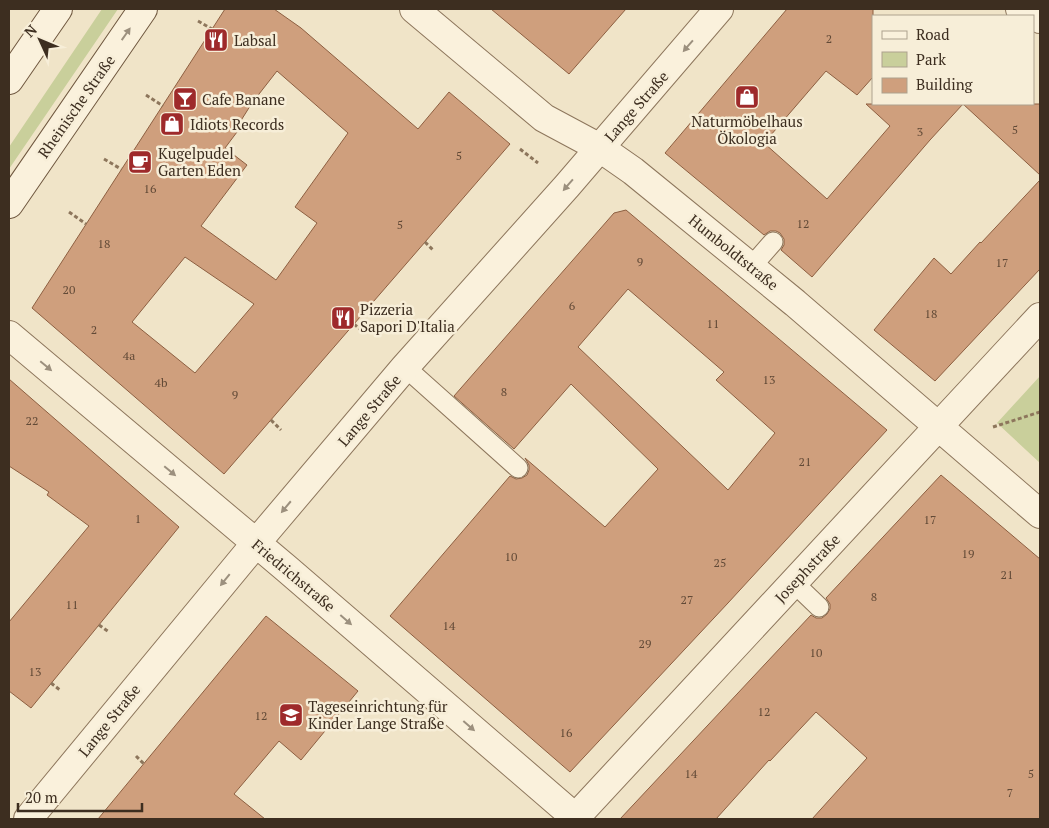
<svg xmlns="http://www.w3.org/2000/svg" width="1049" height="828" font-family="'PT Serif',serif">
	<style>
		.green { fill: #c9cf9b }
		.building { fill: #cf9f7d; stroke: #8d5f41; fill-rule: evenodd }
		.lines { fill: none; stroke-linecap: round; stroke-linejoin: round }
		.lane-casing { stroke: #8d765c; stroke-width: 21 }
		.street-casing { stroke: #8d765c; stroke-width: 30 }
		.secondary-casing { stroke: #6f573f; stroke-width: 30 }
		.path { stroke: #8d765c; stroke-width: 3; stroke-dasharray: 4 2.5; stroke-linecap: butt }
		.lane { stroke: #faf1dc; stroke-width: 19 }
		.street { stroke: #faf1dc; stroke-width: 28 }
		.secondary { stroke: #faf1dc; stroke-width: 28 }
		.oneway { fill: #9c907e }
		.labels { text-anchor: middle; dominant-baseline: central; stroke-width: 5; stroke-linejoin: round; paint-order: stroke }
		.number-label { font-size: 12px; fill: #624a37 }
		.poi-label { font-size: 15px; fill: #3d2e20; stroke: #f7eed8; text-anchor: start }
		.street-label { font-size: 15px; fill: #3d2e20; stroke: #f7eed8 }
	</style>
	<rect width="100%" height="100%" fill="#f0e4c8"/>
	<path class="green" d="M102 9H118L9 169V147Z
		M1040 376V463L997 423Z"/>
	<path class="building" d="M225 9H274L301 28 418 129 449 92 510 144 224 474 32 308ZM277 71 348 133 295 207 317 223 276 280 201 226 247 165 225 148 237 132 235 130 252 103ZM185 257 254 304 195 373 132 322Z
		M491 9H626L569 74Z
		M787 9H873V77L857 95 826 71 764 143 827 199 890 126 866 104H1040V175L963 104 930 140 812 277 781 250 784 245V239L780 233 776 231H770L764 235 665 153Z
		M1040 180V269L935 381 874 330 934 258 951 274 980 242 981 243Z
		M626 210 887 430 728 603 570 772 390 616 510 476 516 479 522 478 527 475 529 470V465L525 458 605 527 658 469 571 384 514 449 454 396 614 213ZM628 289 724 372 716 380 775 433 728 490 578 347Z
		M9 379 179 527 31 708 9 691V622L89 526 47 495 49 492 9 466Z
		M941 475 1040 559V819H812L867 758 816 712 770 761 769 760 716 819H620L811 615 816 618H822L827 614 830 609V604L826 598Z
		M266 616 358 691 301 760 279 741 234 794 265 819H98Z"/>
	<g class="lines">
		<defs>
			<path id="lane" d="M751 267 773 242
				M405 367 518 468
				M793 582 819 607"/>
			<path id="street" d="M414 9 544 118 600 148 633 171 795 303 1040 514
				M1020 9 1040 19
				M9 335 287 569 577 819
				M28 819 256 543 405 367 567 186 719 9
				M574 819 1040 317"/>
			<path id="secondary" d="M9 80 58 9
				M9 204 143 9"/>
		</defs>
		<use href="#lane" class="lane-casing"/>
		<use href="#street" class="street-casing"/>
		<use href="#secondary" class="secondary-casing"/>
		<path class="path" d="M198 21 212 29
			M146 95 163 106
			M520 149 538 163
			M104 159 121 169
			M69 212 86 224
			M425 242 433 250
			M354 324 363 332
			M271 420 281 430
			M993 427 1040 412
			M99 625 109 632
			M51 683 60 690
			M136 756 144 764"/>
		<use href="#lane" class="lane"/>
		<use href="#street" class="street"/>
		<use href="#secondary" class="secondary"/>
	</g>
	<defs><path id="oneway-solid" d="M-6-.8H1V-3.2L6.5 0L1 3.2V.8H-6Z" transform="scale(1.25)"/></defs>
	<g class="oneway">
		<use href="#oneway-solid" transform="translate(126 34) rotate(-55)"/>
		<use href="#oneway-solid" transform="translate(688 46) rotate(131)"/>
		<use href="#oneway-solid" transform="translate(568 185) rotate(131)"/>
		<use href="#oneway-solid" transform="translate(46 366) rotate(40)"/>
		<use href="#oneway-solid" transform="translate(170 471) rotate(40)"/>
		<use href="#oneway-solid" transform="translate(286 507) rotate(130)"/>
		<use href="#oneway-solid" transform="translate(225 580) rotate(129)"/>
		<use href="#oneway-solid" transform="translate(346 620) rotate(41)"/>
		<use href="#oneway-solid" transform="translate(469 726) rotate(41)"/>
	</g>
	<defs>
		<symbol id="restaurant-square" viewBox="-11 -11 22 22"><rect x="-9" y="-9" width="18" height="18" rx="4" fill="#9e2a2b" stroke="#f7eed8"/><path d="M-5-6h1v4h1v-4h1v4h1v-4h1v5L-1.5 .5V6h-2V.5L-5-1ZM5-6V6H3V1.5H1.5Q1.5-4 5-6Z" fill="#fff"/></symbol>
		<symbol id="shop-square" viewBox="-11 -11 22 22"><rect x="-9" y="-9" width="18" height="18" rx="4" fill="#9e2a2b" stroke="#f7eed8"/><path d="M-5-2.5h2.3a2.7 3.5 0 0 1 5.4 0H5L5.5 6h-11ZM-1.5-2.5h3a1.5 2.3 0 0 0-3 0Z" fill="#fff"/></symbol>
		<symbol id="bar-square" viewBox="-11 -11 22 22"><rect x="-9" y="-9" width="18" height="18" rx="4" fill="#9e2a2b" stroke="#f7eed8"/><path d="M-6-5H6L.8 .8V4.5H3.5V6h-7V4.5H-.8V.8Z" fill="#fff"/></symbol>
		<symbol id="cafe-square" viewBox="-11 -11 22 22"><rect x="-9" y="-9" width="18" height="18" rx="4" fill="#9e2a2b" stroke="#f7eed8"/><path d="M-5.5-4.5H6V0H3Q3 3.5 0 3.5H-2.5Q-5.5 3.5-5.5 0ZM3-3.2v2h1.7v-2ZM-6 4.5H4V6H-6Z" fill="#fff"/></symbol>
		<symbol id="school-square" viewBox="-11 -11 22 22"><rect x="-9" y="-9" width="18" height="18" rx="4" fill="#9e2a2b" stroke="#f7eed8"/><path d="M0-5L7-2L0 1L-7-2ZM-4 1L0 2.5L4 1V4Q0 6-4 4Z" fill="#fff"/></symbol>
	</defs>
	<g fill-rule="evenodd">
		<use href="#restaurant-square" x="202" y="26" width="28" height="28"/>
		<use href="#shop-square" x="733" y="83" width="28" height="28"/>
		<use href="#bar-square" x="171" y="85" width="28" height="28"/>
		<use href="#shop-square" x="158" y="110" width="28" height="28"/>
		<use href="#cafe-square" x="126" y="148" width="28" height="28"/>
		<use href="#restaurant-square" x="329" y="304" width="28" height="28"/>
		<use href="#school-square" x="277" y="701" width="28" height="28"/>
	</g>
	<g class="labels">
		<g class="number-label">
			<text x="829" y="38">2</text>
			<text x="1015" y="129">5</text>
			<text x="920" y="131">3</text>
			<text x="459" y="155">5</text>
			<text x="150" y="188">16</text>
			<text x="803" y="223">12</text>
			<text x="400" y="224">5</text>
			<text x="104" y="243">18</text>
			<text x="640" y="261">9</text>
			<text x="1002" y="262">17</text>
			<text x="69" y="289">20</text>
			<text x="572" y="305">6</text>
			<text x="931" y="313">18</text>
			<text x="713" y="323">11</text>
			<text x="94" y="329">2</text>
			<text x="129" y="355">4a</text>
			<text x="769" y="379">13</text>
			<text x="161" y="382">4b</text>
			<text x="504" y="391">8</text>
			<text x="235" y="394">9</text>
			<text x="32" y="420">22</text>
			<text x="805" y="461">21</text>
			<text x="138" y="518">1</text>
			<text x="930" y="519">17</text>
			<text x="968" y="553">19</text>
			<text x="511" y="556">10</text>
			<text x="720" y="562">25</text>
			<text x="1007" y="574">21</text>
			<text x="874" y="596">8</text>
			<text x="687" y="599">27</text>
			<text x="72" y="604">11</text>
			<text x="449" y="625">14</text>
			<text x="645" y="643">29</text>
			<text x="816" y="652">10</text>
			<text x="35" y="671">13</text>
			<text x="764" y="711">12</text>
			<text x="261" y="715">12</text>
			<text x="566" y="732">16</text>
			<text x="691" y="773">14</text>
			<text x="1031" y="773">5</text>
			<text x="1010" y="792">7</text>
		</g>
		<g class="poi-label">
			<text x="234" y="40">Labsal</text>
			<text x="202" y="99">Cafe Banane</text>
			<text x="747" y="121" text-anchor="middle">Naturmöbelhaus<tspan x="747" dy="17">Ökologia</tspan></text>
			<text x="190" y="124">Idiots Records</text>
			<text x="158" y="153">Kugelpudel<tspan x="158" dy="17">Garten Eden</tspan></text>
			<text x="360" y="309">Pizzeria<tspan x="360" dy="17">Sapori D'Italia</tspan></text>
			<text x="308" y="706">Tageseinrichtung für<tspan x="308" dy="17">Kinder Lange Straße</tspan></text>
		</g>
		<g class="street-label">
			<text transform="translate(76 106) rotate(-55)">Rheinische Straße</text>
			<text transform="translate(636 106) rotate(-49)">Lange Straße</text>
			<text transform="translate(734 252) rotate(39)">Humboldtstraße</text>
			<text transform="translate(369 410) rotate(-50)">Lange Straße</text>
			<text transform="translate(807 568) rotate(-47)">Josephstraße</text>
			<text transform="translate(294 575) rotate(40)">Friedrichstraße</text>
			<text transform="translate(109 720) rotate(-51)">Lange Straße</text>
		</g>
	</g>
	<rect width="1049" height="828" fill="none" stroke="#3d2e20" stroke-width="20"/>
	<rect x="872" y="15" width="162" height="90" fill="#f7eed8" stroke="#ada18e"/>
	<rect x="882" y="31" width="25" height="8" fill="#faf1dc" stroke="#ada18e"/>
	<text x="916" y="40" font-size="15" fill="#3d2e20">Road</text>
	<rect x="882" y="52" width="25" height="15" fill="#c9cf9b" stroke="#ada18e"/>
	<text x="916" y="65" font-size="15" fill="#3d2e20">Park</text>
	<rect x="882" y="78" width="25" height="15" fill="#cf9f7d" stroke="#ada18e"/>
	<text x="916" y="90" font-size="15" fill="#3d2e20">Building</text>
	<g transform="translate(40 40) rotate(314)" stroke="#f7eed8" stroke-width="4" paint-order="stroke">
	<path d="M0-4L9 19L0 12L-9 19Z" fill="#3d2e20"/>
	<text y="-8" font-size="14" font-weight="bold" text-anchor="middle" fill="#3d2e20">N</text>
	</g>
	<path d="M18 803v8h124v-8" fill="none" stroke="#3d2e20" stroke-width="2.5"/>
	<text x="25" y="803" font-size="15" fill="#3d2e20" stroke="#f7eed8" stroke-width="4" paint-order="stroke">20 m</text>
</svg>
